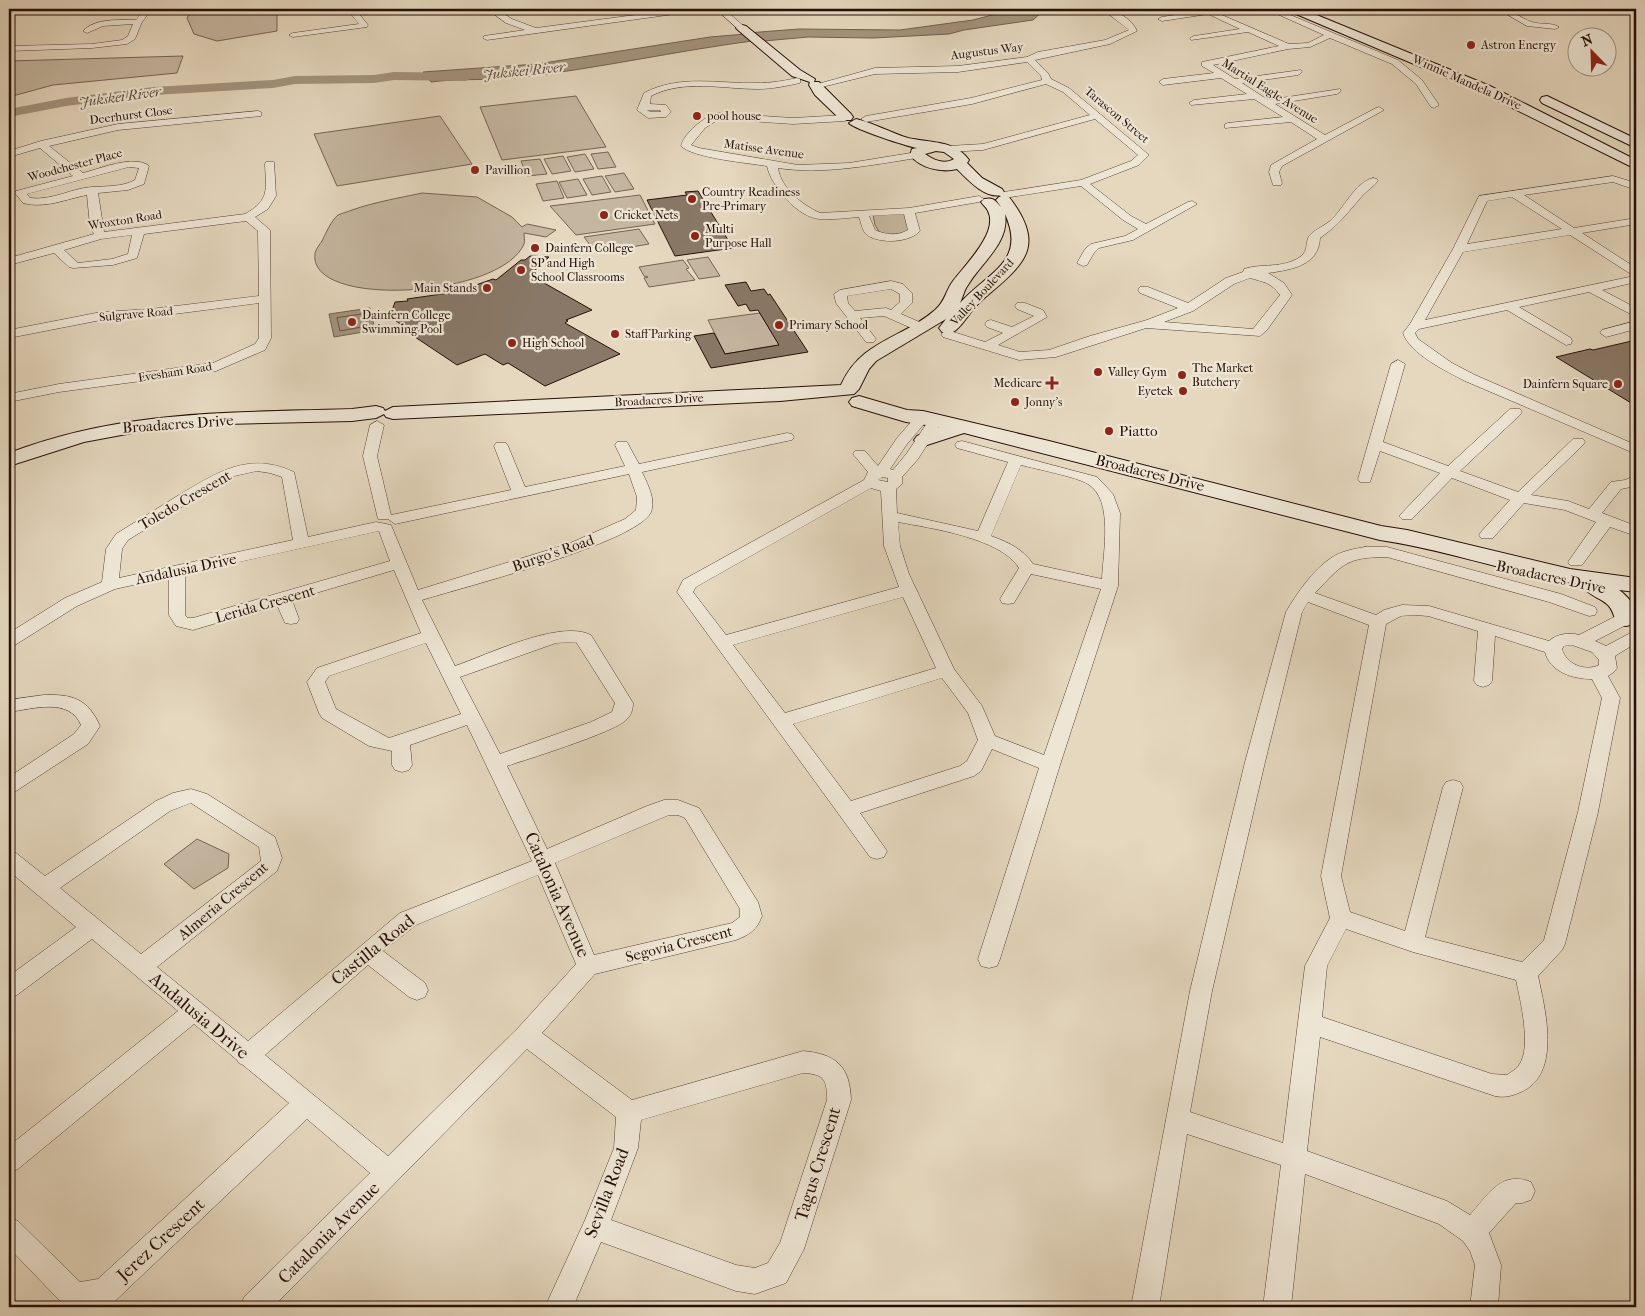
<svg xmlns="http://www.w3.org/2000/svg" width="1645" height="1316" font-family="'IM FELL French Canon',serif">
	<style>
		.green { fill: #c5b6a0; stroke: #766254 }
		.water { fill: #a49480; stroke: #725f50 }
		.lines { fill: none; stroke-linecap: round; stroke-linejoin: round }
		.shore { stroke: #655244; stroke-width: 1 }
		.river { fill: #a49480; fill-rule: evenodd }
		.building { fill: #897867; stroke: #260f07 }
		.street-casing { stroke: #564135; stroke-width: 1 }
		.secondary-casing { stroke: #260f07; stroke-width: 2 }
		.street { fill: #eee6d5; fill-rule: evenodd }
		.secondary { fill: #eee6d5; fill-rule: evenodd }
		.poi-dot { fill: #8f2418; stroke: #eee6d5; stroke-width: 2 }
		.labels { text-anchor: middle; dominant-baseline: central; stroke-width: 4.5; stroke-linejoin: round; paint-order: stroke }
		.far-poi-label { font-size: 12px; fill: #260f07; stroke: #eee6d5; text-anchor: start }
		.far-street-label { font-size: 12px; fill: #260f07; stroke: #eee6d5 }
		.far-water-label { font-size: 14px; font-style: italic; fill: #5f4b3d; stroke: #eee6d5 }
		.street-label { font-size: 15px; fill: #260f07; stroke: #eee6d5 }
		.poi-label { font-size: 15px; fill: #260f07; stroke: #eee6d5; text-anchor: start }
		.near-street-label { font-size: 18px; fill: #260f07; stroke: #eee6d5 }
	</style>
	<rect width="100%" height="100%" fill="#e5d8bf"/>
	<filter id="stains"><feTurbulence type="fractalNoise" baseFrequency=".004" numOctaves="4"/><feColorMatrix values="0 0 0 0 .2 0 0 0 0 .09 0 0 0 0 .02 0 0 0 .5 -.17"/></filter>
	<radialGradient id="worn" r=".72"><stop offset=".6" stop-color="#630" stop-opacity="0"/><stop offset="1" stop-color="#630" stop-opacity=".3"/></radialGradient>
	<path class="green" d="M193 9H277V31L217 41 194 34 187 18Z
		M183 56 177 73 53 85 9 97V61Z
		M576 96 606 147 502 160 480 107Z
		M440 116 472 164 337 186 314 134Z
		M608 152 616 167 598 169 591 154Z
		M585 154 594 169 575 172 567 157Z
		M563 156 571 171 552 174 544 159Z
		M540 159 547 174 527 176 521 161Z
		M624 173 634 189 615 192 605 176Z
		M602 176 611 192 592 195 583 179Z
		M578 179 587 195 567 198 559 182Z
		M557 181 564 198 543 201 536 184Z
		M422 193 477 197 512 217 522 227 527 224 556 230 546 237 524 233C524 237 525 241 524 244 501 298 308 309 315 254 315 250 320 244 322 241 326 233 331 221 338 215 342 213 348 212 352 210 375 202 399 198 422 193Z
		M640 195 655 224 576 235 550 206Z
		M908 213 910 234 881 235 875 225 873 215Z
		M639 229 649 244 596 253 584 237Z
		M708 257 720 276 699 279 687 260Z
		M683 260 689 268 686 269 695 280 649 287 644 278 648 277 644 276 639 267Z
		M760 313 779 345 725 354 708 320Z
		M197 839 229 854 228 868 194 889 164 864Z"/>
	<path class="water" d="M1004 9H1042L1043 11 1033 20 964 30 949 34 873 38 808 37 764 41 747 33 799 29 900 30 973 20 992 15Z
		M745 34 752 41C676 51 600 68 523 77 492 81 461 78 431 82L423 72 537 64 710 37Z
		M370 308 375 330 334 337 329 314Z"/>
	<g class="lines">
		<path class="shore" d="M365 314 367 326 340 331 337 318Z"/>
		<path class="river" d="M394 72 466 73 473 77 466 81 394 80 374 83 295 84 273 88 154 95 66 106 9 117V109L66 98 154 87 273 80 295 76 374 75Z"/>
	</g>
	<path class="building" d="M698 191 733 248 675 256 647 200 687 195 685 192Z
		M530 256 549 257 530 275 592 310 566 320 568 321 565 323 620 354 545 386 508 363 503 365 485 354 457 365 412 335H414L390 316 395 302 408 301 407 299 456 292 493 279 496 280 521 260H525Z
		M746 282 751 291 764 289 768 295 770 294 808 352 711 368 694 336 714 333 725 354 779 345 758 310 750 311 746 304 738 306 725 285Z
		M1636 340V406L1556 357 1590 349 1593 350Z"/>
	<g class="lines">
		<defs>
			<path id="street" d="M36 9H70L66 11 9 15V11Z
				M144 9H152L142 22 135 39 127 44 92 48 9 51V46L92 44 122 40 128 36 133 24 103 26 87 33 83 31C95 18 119 20 136 20Z
				M347 9H355L368 25 367 27 293 37 289 35 293 33 359 24Z
				M487 9H496L512 19 536 28 681 9H700L696 11 487 40 483 38 484 36 525 30 506 23Z
				M716 9H724L746 28 739 30Z
				M1102 9C1114 8 1132 19 1137 31L1110 44 1035 60 1048 73 1051 79 1069 88 1149 155 1139 165 1090 184 1131 216 1146 224 1188 202 1192 201 1197 204 1133 240 1099 248 1094 253 1087 265 1083 266 1077 263 1085 249 1091 244 1125 236 1138 229 1123 220 1081 186 1004 198 999 195 1004 192 1081 180 1131 161 1138 155 1095 119 983 150 948 152 943 149 948 146 983 144 1090 115 1063 92 1046 84 972 104 866 122 861 119 866 116 971 98 1042 80 1041 76 1027 62 958 72 875 74 818 88 814 85 875 68 958 66 1027 57 1038 52 1105 40 1129 30Z
				M1198 9H1208L1289 44 1308 43 1324 35 1266 9H1276L1398 60 1422 80 1439 105 1434 108 1431 107 1416 84 1392 64 1330 38 1310 47 1288 49 1213 65 1235 79 1301 70 1302 72 1298 75 1242 83 1268 100 1340 89 1341 91 1337 94 1275 104 1325 135 1376 108 1379 107 1384 110 1282 166 1279 172 1282 183 1281 185H1273L1269 172 1271 165 1317 139 1291 122 1225 128V124L1228 123 1283 117 1254 99 1191 105 1189 103 1194 100 1247 94 1221 78 1163 85 1159 82 1163 79 1214 73 1202 66V62L1279 46 1248 32 1191 40 1190 38 1194 36 1240 29 1208 14 1162 21 1158 19 1162 17 1200 11Z
				M1498 9C1512 8 1519 18 1532 22 1540 25 1551 22 1559 27L1555 29 1527 26Z
				M797 78 800 79V83C786 86 772 89 758 89 722 89 684 79 651 96L650 104 666 105 671 112 666 117 648 118 637 110 644 93C680 74 719 84 758 83 771 83 784 81 797 78ZM647 110H660L661 112H650Z
				M258 111 261 112V116L118 130 49 146 83 173C99 169 135 154 149 166L144 184 128 190 98 193 104 232 245 214C270 200 266 190 265 164L266 162H274L276 196 268 209 255 217 270 230 271 338 265 350 216 371 59 392 9 402V394L59 384 213 363 255 344 259 338V303L151 317 101 320 9 338V330L101 312 151 309 259 296 258 231 246 221 144 234 137 258 113 265 73 268 69 267 54 253 9 265V258L94 234 90 226 87 195C66 199 45 209 23 203L15 193 16 191 73 176 40 148 9 157V151L41 141 118 124ZM129 167 139 168 135 180C122 187 107 186 92 187 72 188 52 201 30 198L27 194ZM132 235 128 254 112 259 78 263 64 250 101 239Z
				M717 113 793 118 845 115 850 118 845 121 793 124 719 119 705 128 691 145 699 148 798 165 849 163 917 152 922 155 917 158C871 165 824 175 778 168 781 188 802 205 820 213L909 208 979 196 984 199 979 202 915 213 920 231C909 243 880 244 867 235 862 231 861 222 859 217 846 218 832 220 820 219 798 218 771 186 767 166 748 163 693 158 681 146 684 133 704 117 717 113ZM904 214 908 230C898 236 885 235 875 230L869 216Z
				M1613 176 1636 183V190L1613 182 1524 195 1574 228 1636 218V224L1582 233 1636 268V282L1602 290 1636 308V317L1589 292 1519 307 1571 338 1572 341 1571 344 1566 345 1507 310 1419 329 1415 333 1418 339 1452 363 1475 375 1636 445V454L1465 381C1446 371 1410 354 1403 333L1410 324 1453 249 1479 196ZM1512 197 1562 229 1467 244 1487 201ZM1570 235 1634 276 1425 320 1463 252Z
				M1373 178 1377 179 1378 181C1374 186 1368 190 1363 195 1348 212 1339 225 1320 238 1319 266 1290 270 1268 273L1284 283 1292 295 1267 330 1260 336 1146 328 1056 357 1019 360 943 337 941 334 947 330 985 342 1003 333 987 327 985 324 987 321 991 320 1012 327 1034 316 1017 309 1015 306 1017 303H1025L1043 310 1047 317 998 345 1020 352 1049 350 1090 336 1147 320 1178 308 1140 293 1138 290 1140 287H1148L1188 303 1226 278 1243 272 1244 269C1262 263 1282 269 1300 257 1310 250 1304 240 1311 234 1316 229 1324 226 1330 221 1344 209 1354 183 1373 178ZM1250 278C1263 282 1271 282 1280 295L1253 329 1164 322 1193 311 1234 284Z
				M891 281 903 284 912 293V303L901 314 924 324 926 327 920 331 916 330 884 316 860 318 876 339 874 342H866L836 303 834 294 840 290ZM891 289 900 294V302L891 310 886 308 855 311 848 303 847 296Z
				M1636 321V329L1606 337 1600 333 1602 330Z
				M1398 360 1405 364 1383 442 1448 466 1510 409H1520L1522 412 1520 415 1460 471 1518 492 1573 439H1583L1585 442 1583 445 1531 495 1568 501 1589 509 1611 482 1625 480 1636 475V486L1621 489 1602 513 1636 526V536L1610 527 1582 565H1570L1568 562 1596 522 1565 510 1524 503 1493 538H1481L1479 535 1481 532 1510 500 1452 478 1412 519H1402L1399 516 1402 513 1440 473 1380 451 1370 482H1360L1358 479 1391 364Z
				M923 413 930 417 907 444 890 469 893 470 907 453 931 417H941L943 420 918 459 902 477V484L896 489 897 513 978 531 1008 462 957 448 955 445 957 442 962 441 1097 477 1113 494 1120 513 1118 586 1060 765 1000 959 997 966 989 968 981 966 978 959 1039 768 992 749 981 771 974 776 860 813 887 851 884 857 877 859 870 857 677 592 683 580 864 480 868 472 853 454 855 451H865L878 466 897 438 918 414ZM1021 465C1036 469 1077 477 1088 484 1114 500 1103 553 1102 579L1033 564C1023 549 1008 542 991 536ZM882 477 888 478V482L878 480ZM871 488 881 491 884 546 899 587 726 635 693 592 696 587ZM898 522C930 528 1001 538 1019 568L1000 599 1002 603 1008 604 1014 603 1031 574 1101 589 1044 755 995 736 982 706 954 669 909 574 900 546ZM903 597 936 668 785 713 733 645ZM942 678 968 713 978 740 967 761 960 766 851 801 793 724Z
				M377 421 384 425 377 456 391 515 511 490 494 446 496 443H506L508 446 525 487 625 466 615 445 617 442H627L639 464 787 433 792 434 794 437 792 440 787 441 642 472C647 483 656 499 651 512 637 543 460 588 422 600L455 666C487 655 560 619 591 635L633 703C633 709 631 716 626 720 615 732 528 759 507 766L547 849 647 806 664 800H678L699 808 758 902 762 916C757 930 749 935 736 940L595 974 542 1033 632 1100 803 1051C836 1054 850 1066 851 1100L804 1249 786 1283 755 1294 736 1291 601 1242 573 1307H545L585 1220 614 1148 616 1117 527 1049 273 1307H240L244 1297 370 1173 307 1119 115 1301C99 1307 80 1311 64 1305L9 1248V1217L18 1221 80 1282 98 1279 289 1103 243 1065 239 1063 237 1060 194 1024 18 1169 9 1173V1146L178 1011 92 939 17 995 9 998V976L76 927 9 871V851L16 853 45 876 156 801 173 793 191 789 207 794 275 837 282 858 277 871 157 967 248 1041 400 913 532 861 467 725 410 745 412 765 409 770 402 772 395 770 392 765V751L369 746 322 718 319 713 307 682 317 668 421 633 394 570 292 600 299 619 297 623 291 624 285 623 277 605 193 630 176 626 169 615V577L115 589 77 606 15 645 9 647V633L65 598 102 582 106 549 116 534C137 521 158 508 179 495 218 472 249 451 294 472L308 537 376 522 391 525 418 590 568 544 625 519 636 510 637 497 629 474 395 524 388 519H378L363 456 370 425ZM257 471 270 473 282 477 293 540 119 578 122 549 128 540 230 477ZM379 531 390 561 193 618H188L185 615V574ZM576 642 615 703 612 712 591 722 500 754 460 677 556 643ZM426 643 461 714 389 738 336 709 325 682 329 676ZM191 803 259 847 261 861 141 954 60 888 170 811ZM669 815H678L685 818 740 909V917L732 923 594 955 555 863ZM538 875 576 964 518 1028 388 1156 265 1055 368 965 409 997 417 1000 425 997 428 990 425 983 383 951 416 925ZM803 1073C824 1074 827 1079 827 1100L780 1243 768 1263 755 1268 736 1265 611 1220 638 1148 641 1120Z
				M1365 547H1387L1561 594 1595 607 1597 611 1595 615 1589 616 1549 602 1387 557C1345 557 1342 565 1315 593L1376 615 1384 610 1402 605 1429 606 1549 641C1556 634 1570 632 1579 635L1620 614 1636 612V622L1630 623 1595 641 1606 646 1636 630V643L1615 656 1617 668 1614 672 1608 676 1620 698 1598 812 1565 944 1562 950 1538 976C1545 1009 1562 1074 1521 1092 1512 1096 1504 1098 1495 1096L1320 1037 1307 1151 1447 1201 1470 1215C1488 1195 1501 1170 1531 1182L1535 1191 1531 1200 1522 1203H1516L1489 1233 1501 1265 1498 1307H1470L1475 1265 1470 1251 1463 1241 1439 1224 1305 1174 1291 1307H1263L1281 1165 1187 1134 1159 1307H1131L1190 991 1245 762 1286 612C1297 593 1313 570 1331 558 1341 551 1354 549 1365 547ZM1308 602 1369 625 1321 876 1330 918 1305 966 1283 1143 1190 1112 1212 991 1265 762 1302 612ZM1415 615 1428 616 1478 631 1474 681 1477 685 1483 687 1489 685 1492 681 1495 636 1545 652C1550 672 1573 679 1592 679L1602 698 1578 812 1544 940 1522 962 1425 937 1463 787 1460 782 1453 780 1446 782 1443 787 1405 931 1350 912 1341 876 1386 624 1401 616ZM1572 645 1592 652 1599 660V665C1585 672 1566 664 1562 649L1564 646ZM1346 929 1413 952 1516 980C1520 999 1532 1048 1519 1065 1517 1069 1511 1072 1507 1075L1492 1074 1322 1017 1327 966Z
				M44 695C73 694 88 699 100 726L88 744 16 791 9 793V777L74 734 81 725C69 697 33 709 9 712V700Z"/>
			<path id="secondary" d="M1287 9H1302L1490 86 1636 160V169L1480 92 1289 11Z
				M742 25 746 26 800 70 815 79 814 82H819L851 114 853 117 851 120H841L815 95 809 85 810 82 792 76 738 30 736 28 738 26Z
				M1547 96 1636 139V148L1542 103 1540 100 1542 97Z
				M856 119C874 123 891 133 908 138 930 143 955 140 969 160L967 163 982 178 1002 189 1004 192 1002 195C985 199 968 180 957 169 941 173 920 168 910 155L912 149 917 148C906 146 854 129 849 123ZM936 151 944 152 954 159C944 165 934 160 925 154Z
				M1004 195 1009 197C1019 210 1031 229 1028 246 1025 269 991 290 976 306 969 313 961 328 953 332 949 334 945 333 942 332L939 328 946 319 876 361 869 369 859 389 854 394 780 401 393 419 386 417 384 414 376 418 352 421 224 424 148 430 84 442 9 466V453C124 409 232 413 352 409L376 406 383 408 385 411 393 407 841 385C861 340 902 339 935 310 945 302 946 290 953 281 965 265 999 232 988 211 987 208 983 205 981 202L984 199C993 197 995 200 1001 207L996 200 999 197ZM1005 214C1027 262 988 272 960 303 963 297 964 290 968 285 981 263 1010 242 1005 214Z
				M859 396 907 410 923 411 1049 441 1381 526 1407 530 1570 569 1636 578V592L1619 590C1630 598 1640 610 1635 624L1626 626 1617 624C1614 617 1613 610 1608 605 1601 598 1590 596 1584 588L1586 585C1516 576 1450 550 1380 540L964 433 924 446 917 444 914 440 917 436 939 427 906 422 852 406 849 402 852 398Z"/>
		</defs>
		<use href="#street" class="street-casing"/>
		<use href="#secondary" class="secondary-casing"/>
		<use href="#street" class="street"/>
		<use href="#secondary" class="secondary"/>
	</g>
	<g class="poi-dot">
		<circle cx="1471" cy="45" r="5"/>
		<circle cx="697" cy="116" r="5"/>
		<circle cx="475" cy="170" r="5"/>
		<circle cx="692" cy="199" r="5"/>
		<circle cx="604" cy="215" r="5"/>
		<circle cx="695" cy="236" r="5"/>
		<circle cx="535" cy="248" r="5"/>
		<circle cx="521" cy="270" r="5"/>
		<circle cx="487" cy="288" r="5"/>
		<circle cx="352" cy="322" r="5"/>
		<circle cx="779" cy="325" r="5"/>
		<circle cx="615" cy="334" r="5"/>
		<circle cx="512" cy="343" r="5"/>
		<circle cx="1098" cy="372" r="5"/>
		<circle cx="1182" cy="375" r="5"/>
		<path d="M1049.5 375.5h5v5h5v5h-5v5h-5v-5h-5v-5h5z"/>
		<circle cx="1618" cy="384" r="5"/>
		<circle cx="1183" cy="391" r="5"/>
		<circle cx="1015" cy="402" r="5"/>
		<circle cx="1109" cy="431" r="5"/>
	</g>
	<g class="labels">
		<g class="far-poi-label">
			<text x="1481" y="45">Astron Energy</text>
			<text x="707" y="116">pool house</text>
			<text x="485" y="170">Pavillion</text>
			<text x="702" y="192">Country Readiness<tspan x="702" dy="14">Pre-Primary</tspan></text>
			<text x="614" y="215">Cricket Nets</text>
			<text x="705" y="229">Multi<tspan x="705" dy="14">Purpose Hall</tspan></text>
			<text x="545" y="248">Dainfern College</text>
			<text x="531" y="263">SP and High<tspan x="531" dy="14">School Classrooms</tspan></text>
			<text x="477" y="288" text-anchor="end">Main Stands</text>
			<text x="362" y="315">Dainfern College<tspan x="362" dy="14">Swimming Pool</tspan></text>
			<text x="789" y="325">Primary School</text>
			<text x="625" y="334">Staff Parking</text>
			<text x="522" y="343">High School</text>
			<text x="1192" y="368">The Market<tspan x="1192" dy="14">Butchery</tspan></text>
			<text x="1108" y="372">Valley Gym</text>
			<text x="1042" y="383" text-anchor="end">Medicare</text>
			<text x="1608" y="384" text-anchor="end">Dainfern Square</text>
			<text x="1173" y="391" text-anchor="end">Eyetek</text>
			<text x="1025" y="402">Jonny's</text>
		</g>
		<g class="far-street-label">
			<text transform="translate(987 51) rotate(-7)">Augustus Way</text>
			<text transform="translate(1467 82) rotate(24)">Winnie Mandela Drive</text>
			<text transform="translate(1270 91) rotate(32)">Martial Eagle Avenue</text>
			<text transform="translate(131 115) rotate(-7)">Deerhurst Close</text>
			<text transform="translate(1117 115) rotate(40)">Tarascon Street</text>
			<text transform="translate(764 149) rotate(8)">Matisse Avenue</text>
			<text transform="translate(75 165) rotate(-15)">Woodchester Place</text>
			<text transform="translate(125 220) rotate(-9)">Wroxton Road</text>
			<text transform="translate(982 292) rotate(-47)">Valley Boulevard</text>
			<text transform="translate(136 314) rotate(-5)">Sulgrave Road</text>
			<text transform="translate(175 372) rotate(-9)">Evesham Road</text>
			<text transform="translate(659 400) rotate(-3)">Broadacres Drive</text>
		</g>
		<g class="far-water-label">
			<text transform="translate(524 71) rotate(-6)">Jukskei River</text>
			<text transform="translate(120 97) rotate(-8)">Jukskei River</text>
		</g>
		<g class="street-label">
			<text transform="translate(178 424) rotate(-4)">Broadacres Drive</text>
			<text transform="translate(1150 473) rotate(14)">Broadacres Drive</text>
			<text transform="translate(185 500) rotate(-30)">Toledo Crescent</text>
			<text transform="translate(553 553) rotate(-19)">Burgo's Road</text>
			<text transform="translate(186 569) rotate(-12)">Andalusia Drive</text>
			<text transform="translate(1551 577) rotate(12)">Broadacres Drive</text>
			<text transform="translate(265 604) rotate(-16)">Lerida Crescent</text>
			<text transform="translate(223 901) rotate(-40)">Almeria Crescent</text>
			<text transform="translate(679 944) rotate(-14)">Segovia Crescent</text>
		</g>
		<g class="poi-label">
			<text x="1119" y="431">Piatto</text>
		</g>
		<g class="near-street-label">
			<text transform="translate(557 895) rotate(66)">Catalonia Avenue</text>
			<text transform="translate(373 950) rotate(-39)">Castilla Road</text>
			<text transform="translate(199 1016) rotate(40)">Andalusia Drive</text>
			<text transform="translate(818 1164) rotate(-73)">Tagus Crescent</text>
			<text transform="translate(607 1193) rotate(-69)">Sevilla Road</text>
			<text transform="translate(329 1233) rotate(-45)">Catalonia Avenue</text>
			<text transform="translate(161 1240) rotate(-43)">Jerez Crescent</text>
		</g>
	</g>
	<rect width="1645" height="1316" fill="none" stroke="#e5d8bf" stroke-width="30"/>
	<rect x="10" y="10" width="1625" height="1296" fill="none" stroke="#260f07" stroke-width="2.5"/>
	<rect x="15" y="15" width="1615" height="1286" fill="none" stroke="#260f07"/>
	<g transform="translate(1592 52) rotate(337)"><circle r="24" fill="#eee6d5" stroke="#9e9083"/>
	<path d="M0-4L9 19L0 12L-9 19Z" fill="#8f2418"/>
	<text y="-8" font-size="14" font-weight="bold" text-anchor="middle" fill="#260f07">N</text>
	</g>
	<rect width="100%" height="100%" filter="url(#stains)"/>
	<rect width="100%" height="100%" fill="url(#worn)"/>
</svg>
